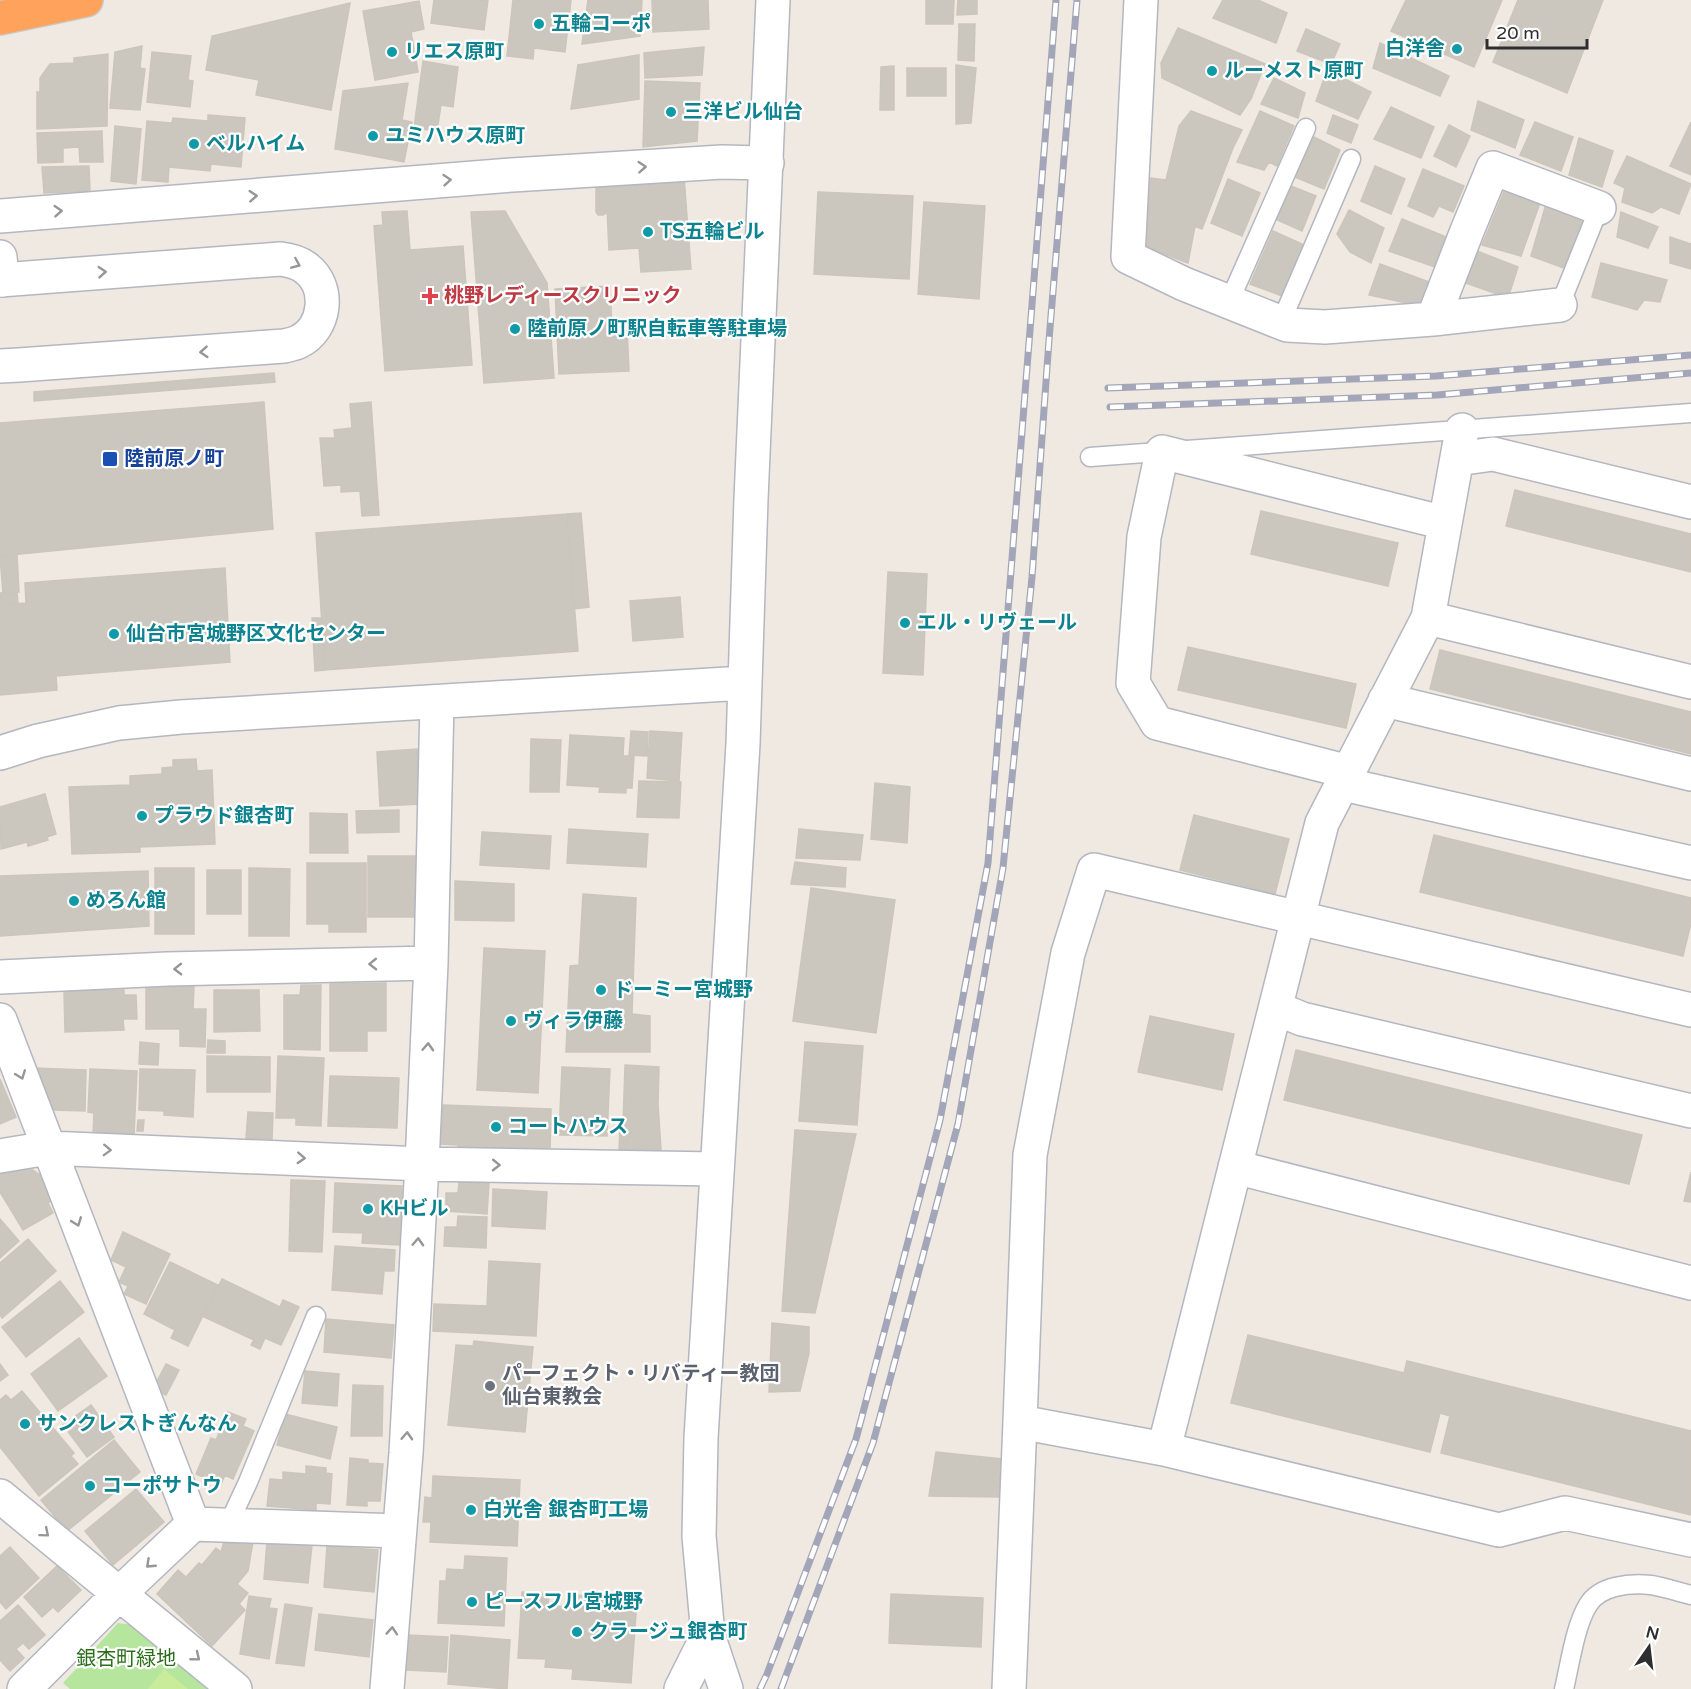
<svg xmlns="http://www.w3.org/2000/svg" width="1691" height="1689" font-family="'Varela Round','Noto Sans JP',sans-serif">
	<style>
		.green { fill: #b6e59e }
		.pitch { fill: #c9ec9a }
		.building { fill: #cbc7bf; stroke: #cbc5ba; stroke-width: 1.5 }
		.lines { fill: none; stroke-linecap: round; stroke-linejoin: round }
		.lane-casing { stroke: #b4b7c1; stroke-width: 21 }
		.street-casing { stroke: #b4b7c1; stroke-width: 36 }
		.secondary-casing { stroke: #b4b7c1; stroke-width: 36 }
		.highway-casing { stroke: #c9c9c9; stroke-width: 36 }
		.lane { stroke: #fff; stroke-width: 18 }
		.street { stroke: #fff; stroke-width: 33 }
		.secondary { stroke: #fff; stroke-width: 33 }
		.highway { stroke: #ffa35c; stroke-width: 33 }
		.rail-casing { stroke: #a3a6b8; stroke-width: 7 }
		.rail { stroke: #fff; stroke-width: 4.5; stroke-dasharray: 14; stroke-linecap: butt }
		.oneway { stroke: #969696 }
		.culture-dot { fill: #0f9aa8; stroke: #fff; stroke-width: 2 }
		.health-dot { fill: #e0444e; stroke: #fff; stroke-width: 2 }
		.transit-dot { fill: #1a4fb4; stroke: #fff; stroke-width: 2 }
		.worship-dot { fill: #6b7280; stroke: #fff; stroke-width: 2 }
		.labels { text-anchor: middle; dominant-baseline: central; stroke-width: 4.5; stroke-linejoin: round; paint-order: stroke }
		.culture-label { font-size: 20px; font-weight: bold; fill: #0d838f; stroke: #fff; text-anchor: start }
		.health-label { font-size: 20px; font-weight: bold; fill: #be3a42; stroke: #fff; text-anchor: start }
		.transit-label { font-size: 20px; font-weight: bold; fill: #164399; stroke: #fff; text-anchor: start }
		.worship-label { font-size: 20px; font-weight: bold; fill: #5b616d; stroke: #fff; text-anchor: start }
		.park-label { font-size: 20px; fill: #2c6e1b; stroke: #fff }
	</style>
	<rect width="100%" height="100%" fill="#efe9e1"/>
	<path class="green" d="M118 1623 133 1625 207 1689H70L63 1683Z"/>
	<path class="pitch" d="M164 1669 188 1689H148Z"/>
	<path class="building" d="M434 0H488L484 30 431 23Z
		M513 0H571L565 52 534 48 533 59 507 56Z
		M588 0H642L640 36 582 44Z
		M652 0H708L709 29 653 32Z
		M926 0H954L953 24H926Z
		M958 0H977V14L957 15Z
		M1223 0H1258L1287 13 1276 43 1213 18Z
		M1406 0H1502L1474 67 1391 31Z
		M1518 0H1603L1567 93 1493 62Z
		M419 1 424 29 411 32 418 72 375 80 363 11Z
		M350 3 331 110 256 95 259 80 206 70 212 36Z
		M959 24H975L974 61 958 60Z
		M1178 28 1265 64 1251 99 1240 115 1162 78 1161 63Z
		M1306 29 1340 44 1331 64 1297 51Z
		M1380 43 1449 76 1440 96 1373 68Z
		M142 46 140 68 145 69 140 110 110 108 115 52Z
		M704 47 702 75 645 78 644 53Z
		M152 52 191 56 188 80 193 81 190 107 147 102Z
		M108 54 107 126 37 129V92H40V78L50 64 74 63V58Z
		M639 55V99L571 109 578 65Z
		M423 61 458 67 453 107 441 105 437 131 414 128Z
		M956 65 976 68 971 123 956 124Z
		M894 66V110H880L881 67Z
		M907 68H946V96H907Z
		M1327 70 1371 92 1358 119 1316 101Z
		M1274 78 1305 93 1298 118 1261 104Z
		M645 81 700 83 697 141 643 147Z
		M408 83 402 120 412 122 404 162 335 149 343 91Z
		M1478 101 1524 120 1515 148 1471 130Z
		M1391 107 1434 127 1421 158 1374 139Z
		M1191 111 1242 130 1233 148 1202 229 1195 226 1188 263 1140 245 1143 177 1166 180 1179 126Z
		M1260 111 1294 126 1277 166 1269 162 1264 170 1237 162Z
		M208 115 245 118 241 167 211 164 210 171 169 167 168 182 142 180 147 121 172 123 173 118 208 121Z
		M1333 115 1358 125 1351 143 1327 133Z
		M1535 122 1573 137 1561 171 1520 155Z
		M1691 122V175L1670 166Z
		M1449 125 1470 136 1456 167 1434 156Z
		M115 126 141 129 136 184 111 181Z
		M102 131 103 162H80L79 147 63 148V162L38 163 37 133Z
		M1314 137 1340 150 1324 189 1295 177Z
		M1579 138 1613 151 1602 187 1569 175Z
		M1627 156 1691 184 1679 214 1661 207 1652 213 1622 202 1625 188 1614 183Z
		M89 166 90 191 44 193 42 167Z
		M1375 166 1405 179 1391 214 1361 201Z
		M1423 169 1464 186 1453 212 1439 206 1433 217 1408 206Z
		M684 177 691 269 641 272 639 248 609 250 607 209 606 213 603 215H598L596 212V182Z
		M1228 179 1260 193 1242 236 1211 223Z
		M1291 186 1316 196 1302 231 1275 219Z
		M1505 189 1540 203 1521 256 1482 245Z
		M818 192 913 196 909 279 814 274Z
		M1548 197 1585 214 1564 268 1531 256Z
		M924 202 985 206 979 299 918 294Z
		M1349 210 1384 228 1371 263 1350 252 1337 234Z
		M407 211 410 250 463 246 472 365 385 371 374 226 383 225 382 212Z
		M505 211 547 283 554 378 484 383 471 212Z
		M1621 212 1658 227 1648 248 1617 237Z
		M1402 219 1446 237 1435 267 1389 251Z
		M1273 231 1304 245 1282 296 1250 284Z
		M1670 237 1691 244V269L1670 263Z
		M1477 251 1518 267 1508 298 1466 283Z
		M1601 263 1667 280 1660 302 1644 300 1637 310 1592 297Z
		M1380 264 1429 282 1420 306 1369 295Z
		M610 286 612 329 627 328 629 371 559 374 555 289Z
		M274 373 275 382 34 401V392Z
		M264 402 273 529 0 556V423Z
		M371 402 379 515 362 516 360 491 341 492V485L324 486 320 438H335L334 430 352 428 350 404Z
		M1515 490 1691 534V572L1506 526Z
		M1261 511 1398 543 1388 586 1251 554Z
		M581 513 589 607 574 609 567 514Z
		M567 514 578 651 325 670 316 533Z
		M17 555 19 592 3 593 0 556Z
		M225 568 230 662 56 676 57 690 0 695V605L26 603 25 583Z
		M888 572 927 574 923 675 883 673Z
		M17 592 18 604 0 605V593Z
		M680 597 683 637 633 641 630 601Z
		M312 618H322L325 670 315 671Z
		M1188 647 1356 684 1346 728 1178 690Z
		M1440 650 1691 712V754L1430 689Z
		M631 731 648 732 647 756 629 755Z
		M650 731 682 733 679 781 647 778Z
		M570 735 624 738 623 756H634L632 788H626V793L599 792 600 787 567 785Z
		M531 739 561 740 559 792H530Z
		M417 749 421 804 380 806 377 752Z
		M196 759 197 771 212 770 215 844 140 847V852L72 854 69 787 130 785V776L162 774V768L173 767V760Z
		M639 781 681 782 679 818 637 817Z
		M875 783 910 787 907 843 871 839Z
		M45 794 56 834 47 837 48 840 28 846 27 842 1 849 0 807Z
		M399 810V832L357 833 356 811Z
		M310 813 347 814 348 853H310Z
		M1194 815 1289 839 1275 894 1180 870Z
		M569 829 648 834 646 867 567 863Z
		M799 829 863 835 860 860 796 858Z
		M482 832 551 836 549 869 480 865Z
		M1434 835 1691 898V923L1683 956 1420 892Z
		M368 856H420V917H368Z
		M795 862 846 868 845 887 791 884Z
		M307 863H366V932H329V924H307Z
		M155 868H194V934H155Z
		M249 868 290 869 289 936H249Z
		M207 870H241V914H207Z
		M148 871 149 926 0 936V876Z
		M455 881 514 884V921L455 920Z
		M811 888 895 900 876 1033 793 1021Z
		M583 894 636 898 632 1014 650 1016V1052H566L570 966 579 965Z
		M484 948 545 951 538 1093 477 1090Z
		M386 983V1031H367V1051H330V984Z
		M301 985H321L320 1050 284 1049V995H300Z
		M146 986H194L193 1009H206L205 1047 180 1046V1029H146Z
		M124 990V995H136L137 1019H123L124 1030 65 1032 64 991Z
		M214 990H259L260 1031 214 1032Z
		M1150 1016 1234 1034 1222 1090 1138 1072Z
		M208 1040 225 1041V1053H207Z
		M140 1042 159 1044 158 1065 139 1064Z
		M805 1042 863 1046 857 1125 799 1121Z
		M1296 1050 1642 1135 1629 1184 1284 1100Z
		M207 1056 270 1057V1092H207Z
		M278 1056 324 1058 321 1126 296 1125V1118H276Z
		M625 1065 659 1067 658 1104 661 1149 659 1152H619L620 1126H623Z
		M562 1067 610 1069 607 1136 559 1135Z
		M34 1068 86 1070 85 1111 52 1110Z
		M90 1069 137 1071 134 1135 93 1134 94 1113 88 1112Z
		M140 1069 195 1070 193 1117 164 1115V1111L139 1110Z
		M330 1076 399 1078 397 1128 328 1126Z
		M0 1079 16 1117 0 1124Z
		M443 1105 551 1109 550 1152 458 1149V1145L441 1144Z
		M248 1112 273 1113 272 1139 246 1138Z
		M138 1120H144L143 1131H137Z
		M795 1130 856 1134 815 1313 782 1311Z
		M24 1164 46 1179 52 1190 48 1192 52 1200 48 1203 53 1213 23 1230 0 1192V1171Z
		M1691 1172V1202L1684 1201Z
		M291 1180 325 1181 322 1252 289 1251Z
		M459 1182 489 1183 487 1214 446 1211V1193H458Z
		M335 1183 402 1186 400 1245 362 1243 363 1233 333 1232Z
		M493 1189 547 1192 545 1229 492 1226Z
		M458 1216 487 1217 486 1248 444 1246 445 1227H457Z
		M0 1219 19 1241 0 1258Z
		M123 1232 170 1254 146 1304 124 1294 128 1286 119 1282 126 1267 111 1260Z
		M28 1239 56 1271 2 1318 0 1315V1263Z
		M335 1246 395 1250 394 1271H384L382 1294 332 1290Z
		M489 1261 540 1264 536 1336 433 1331 434 1304 487 1306Z
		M170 1262 218 1285 188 1346 171 1338 175 1330 144 1314Z
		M222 1279 280 1307 283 1300 299 1307 281 1345 265 1338 260 1349 251 1345 254 1340 204 1317Z
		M60 1281 84 1312 26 1357 2 1327Z
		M326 1319 394 1325 391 1358 324 1352Z
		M772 1323 809 1327V1353L800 1391 769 1392Z
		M1248 1335 1404 1373 1407 1361 1691 1431V1515L1441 1453 1450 1416 1440 1413 1430 1452 1231 1403Z
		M79 1338 107 1376 58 1411 31 1374Z
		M474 1341 533 1347 525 1432 448 1425 456 1345 473 1346Z
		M0 1364 8 1375 0 1381Z
		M166 1364 179 1370 166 1395 153 1389Z
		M305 1371 339 1374 337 1406 302 1403Z
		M353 1385 383 1386 382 1436H351Z
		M22 1391 74 1453 71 1456 78 1464 39 1496 0 1447V1400L6 1395 11 1400Z
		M91 1405 114 1437 87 1457 63 1425Z
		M228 1412 246 1419 243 1426 254 1431 233 1479 225 1475 221 1484 196 1474 211 1438 216 1440Z
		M285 1414 337 1427 330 1459 277 1445Z
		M114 1440 140 1472 67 1531 41 1500Z
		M936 1452 1002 1459 1001 1497 929 1496Z
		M350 1458 368 1460V1463L383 1464 380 1501H367V1506L347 1505Z
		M306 1466 326 1468V1473L332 1474 330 1504 316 1503V1510L267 1506 270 1479 283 1480V1472L306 1474Z
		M433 1476 520 1480 517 1546 430 1542 431 1522H423L425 1497 432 1498Z
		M136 1489 164 1522 113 1565 85 1531Z
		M225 1538 253 1542 248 1571 237 1584 248 1593 239 1604 245 1610 212 1646 157 1594 178 1570 186 1577 199 1563 202 1565 216 1548 221 1552Z
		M267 1541 312 1545 308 1583 264 1579Z
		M327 1546 378 1550 374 1592 324 1587Z
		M10 1547 39 1578 6 1609 0 1602V1556Z
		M465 1556 507 1558 504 1626 438 1623 440 1581H446L447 1569 464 1570Z
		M57 1566 81 1590 58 1612 53 1607 42 1617 24 1597Z
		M522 1592 549 1594 548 1606 574 1607V1595L637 1599 631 1683 572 1679 573 1669 545 1667 546 1659 518 1658Z
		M891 1594 983 1598 981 1647 889 1643Z
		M249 1596 271 1599 269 1608 277 1609 269 1659 240 1654Z
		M285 1604 312 1608 304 1666 276 1663Z
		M18 1605 45 1635 29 1649 23 1643 16 1649 24 1658 10 1671 0 1660V1621Z
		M319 1614 373 1620 369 1657 315 1650Z
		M407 1635 448 1637 446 1672 406 1670Z
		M451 1635 510 1640 507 1689 448 1684Z"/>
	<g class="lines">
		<defs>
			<path id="lane" d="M1229 302 1306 128
				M1560 305 1599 208
				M1281 322 1351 159
				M1090 457 1691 413
				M228 1525 248 1482 316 1316
				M1564 1689C1570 1664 1575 1626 1588 1605 1600 1585 1630 1583 1651 1585 1664 1587 1678 1592 1691 1595"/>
			<path id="street" d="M1141 0 1128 257 1184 284 1287 325 1325 327 1433 319 1560 305
				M0 216 512 175 722 162 767 163
				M0 280 280 259C289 260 298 262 306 268 331 287 326 329 298 342 294 344 288 345 284 346L19 365 0 366
				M1433 319 1467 231 1493 168 1599 208
				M1457 459 1493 454 1691 502
				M1428 618 1691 682
				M1385 700 1691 774
				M1349 772 1157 723 1133 683 1144 537 1162 452 1445 523
				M1343 784 1691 863
				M0 977 167 969 431 963
				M1276 1008 1302 1019 1691 1111
				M1691 1010 1094 870 1068 953 1030 1155 1020 1422 1164 1449 1499 1530 1565 1513 1691 1540
				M0 1020 193 1524
				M0 1156 48 1148 422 1164 716 1169
				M1235 1167 1691 1283
				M1164 1449 1322 823 1428 618 1462 430
				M0 1496 235 1689
				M24 1689 119 1594 193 1524 399 1531
				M387 1689 406 1453 422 1164 431 963 437 702
				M681 1689 708 1635
				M1009 1689 1020 1422"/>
			<path id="secondary" d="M0 257 2 280
				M0 753 38 741 119 723 181 717 744 683
				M726 1689 708 1635 699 1536 701 1438 743 744 751 499 773 0"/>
			<path id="highway" d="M0 18 86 0"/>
		</defs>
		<use href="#lane" class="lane-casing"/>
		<use href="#street" class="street-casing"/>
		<use href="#secondary" class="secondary-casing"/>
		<use href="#highway" class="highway-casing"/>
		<use href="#lane" class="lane"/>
		<use href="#street" class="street"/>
		<use href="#secondary" class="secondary"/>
		<use href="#highway" class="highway"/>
		<defs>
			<path id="rail" d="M1108 388 1436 376 1691 355
				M1110 407 1437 395 1691 373
				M760 1689 767 1674 856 1439 940 1120 988 863 1056 0
				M781 1689 873 1443 958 1124 1003 868 1032 577 1049 340 1077 0"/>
		</defs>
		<use href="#rail" class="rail-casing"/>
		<use href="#rail" class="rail"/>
	</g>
	<defs><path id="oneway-chevron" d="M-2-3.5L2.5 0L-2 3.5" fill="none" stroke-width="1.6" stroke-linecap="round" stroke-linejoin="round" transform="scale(1.5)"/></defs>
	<g class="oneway">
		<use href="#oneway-chevron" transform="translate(642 167) rotate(-4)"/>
		<use href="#oneway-chevron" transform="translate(447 180) rotate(-5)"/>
		<use href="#oneway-chevron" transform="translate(253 196) rotate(-4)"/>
		<use href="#oneway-chevron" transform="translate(58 211) rotate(-4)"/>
		<use href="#oneway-chevron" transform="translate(296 264) rotate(23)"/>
		<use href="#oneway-chevron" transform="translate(102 272) rotate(-4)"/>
		<use href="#oneway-chevron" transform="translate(204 352) rotate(176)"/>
		<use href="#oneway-chevron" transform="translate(373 964) rotate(179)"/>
		<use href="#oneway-chevron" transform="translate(178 969) rotate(179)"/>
		<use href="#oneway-chevron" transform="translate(428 1047) rotate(-87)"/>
		<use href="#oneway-chevron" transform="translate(21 1075) rotate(69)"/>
		<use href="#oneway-chevron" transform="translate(107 1150) rotate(2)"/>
		<use href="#oneway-chevron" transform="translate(301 1158) rotate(3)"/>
		<use href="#oneway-chevron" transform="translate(496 1165) rotate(1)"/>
		<use href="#oneway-chevron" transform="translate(77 1222) rotate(69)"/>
		<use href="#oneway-chevron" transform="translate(418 1242) rotate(-87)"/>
		<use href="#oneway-chevron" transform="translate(407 1436) rotate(-87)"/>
		<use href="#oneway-chevron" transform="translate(45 1533) rotate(40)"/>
		<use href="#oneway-chevron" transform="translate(150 1564) rotate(137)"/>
		<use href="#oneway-chevron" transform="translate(392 1631) rotate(-86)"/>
		<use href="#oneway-chevron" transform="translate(196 1657) rotate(39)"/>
	</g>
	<g class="culture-dot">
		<circle cx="539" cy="24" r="6"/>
		<circle cx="1457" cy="49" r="6"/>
		<circle cx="392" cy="52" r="6"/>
		<circle cx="1212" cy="71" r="6"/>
		<circle cx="671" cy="112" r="6"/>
		<circle cx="373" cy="136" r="6"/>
		<circle cx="194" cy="144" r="6"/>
		<circle cx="648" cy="232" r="6"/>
		<circle cx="515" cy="329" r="6"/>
		<circle cx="905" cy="623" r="6"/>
		<circle cx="114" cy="634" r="6"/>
		<circle cx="142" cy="816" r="6"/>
		<circle cx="74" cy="901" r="6"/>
		<circle cx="601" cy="990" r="6"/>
		<circle cx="511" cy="1021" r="6"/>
		<circle cx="496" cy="1127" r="6"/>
		<circle cx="368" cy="1209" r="6"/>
		<circle cx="25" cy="1424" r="6"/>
		<circle cx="90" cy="1486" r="6"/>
		<circle cx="471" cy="1510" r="6"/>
		<circle cx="472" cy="1602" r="6"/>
		<circle cx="577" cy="1632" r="6"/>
	</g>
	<path class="health-dot" d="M427 287h6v6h6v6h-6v6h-6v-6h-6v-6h6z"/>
	<rect class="transit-dot" x="102" y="451" width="16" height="16" rx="3"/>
	<circle class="worship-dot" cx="490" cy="1386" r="6"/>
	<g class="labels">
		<g class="culture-label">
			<text x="551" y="24">五輪コーポ</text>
			<text x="1445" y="49" text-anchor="end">白洋舎</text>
			<text x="404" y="52">リエス原町</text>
			<text x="1224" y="71">ルーメスト原町</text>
			<text x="683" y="112">三洋ビル仙台</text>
			<text x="385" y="136">ユミハウス原町</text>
			<text x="206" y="144">ベルハイム</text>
			<text x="660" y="232">TS五輪ビル</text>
			<text x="527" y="329">陸前原ノ町駅自転車等駐車場</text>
			<text x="917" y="623">エル・リヴェール</text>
			<text x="126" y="634">仙台市宮城野区文化センター</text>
			<text x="154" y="816">プラウド銀杏町</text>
			<text x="86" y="901">めろん館</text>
			<text x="613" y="990">ドーミー宮城野</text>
			<text x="523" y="1021">ヴィラ伊藤</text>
			<text x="508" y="1127">コートハウス</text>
			<text x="380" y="1209">KHビル</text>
			<text x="37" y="1424">サンクレストぎんなん</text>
			<text x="102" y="1486">コーポサトウ</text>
			<text x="483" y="1510">白光舎 銀杏町工場</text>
			<text x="484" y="1602">ピースフル宮城野</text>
			<text x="589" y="1632">クラージュ銀杏町</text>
		</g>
		<g class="health-label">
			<text x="444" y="296">桃野レディースクリニック</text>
		</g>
		<g class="transit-label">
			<text x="124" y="459">陸前原ノ町</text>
		</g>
		<g class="worship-label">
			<text x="502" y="1374">パーフェクト・リバティー教団<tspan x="502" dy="23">仙台東教会</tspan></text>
		</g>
		<g class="park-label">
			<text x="126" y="1659">銀杏町緑地</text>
		</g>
	</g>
	<g transform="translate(1649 1647) rotate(14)" stroke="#ffffff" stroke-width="4.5" paint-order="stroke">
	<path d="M0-4.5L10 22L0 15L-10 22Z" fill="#2e2e2e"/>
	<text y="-9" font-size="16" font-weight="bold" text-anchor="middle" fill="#2e2e2e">N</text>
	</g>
	<path d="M1487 39v9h100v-9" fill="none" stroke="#2e2e2e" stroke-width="3"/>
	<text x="1496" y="39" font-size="18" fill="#2e2e2e" stroke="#ffffff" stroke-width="4.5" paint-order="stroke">20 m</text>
</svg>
